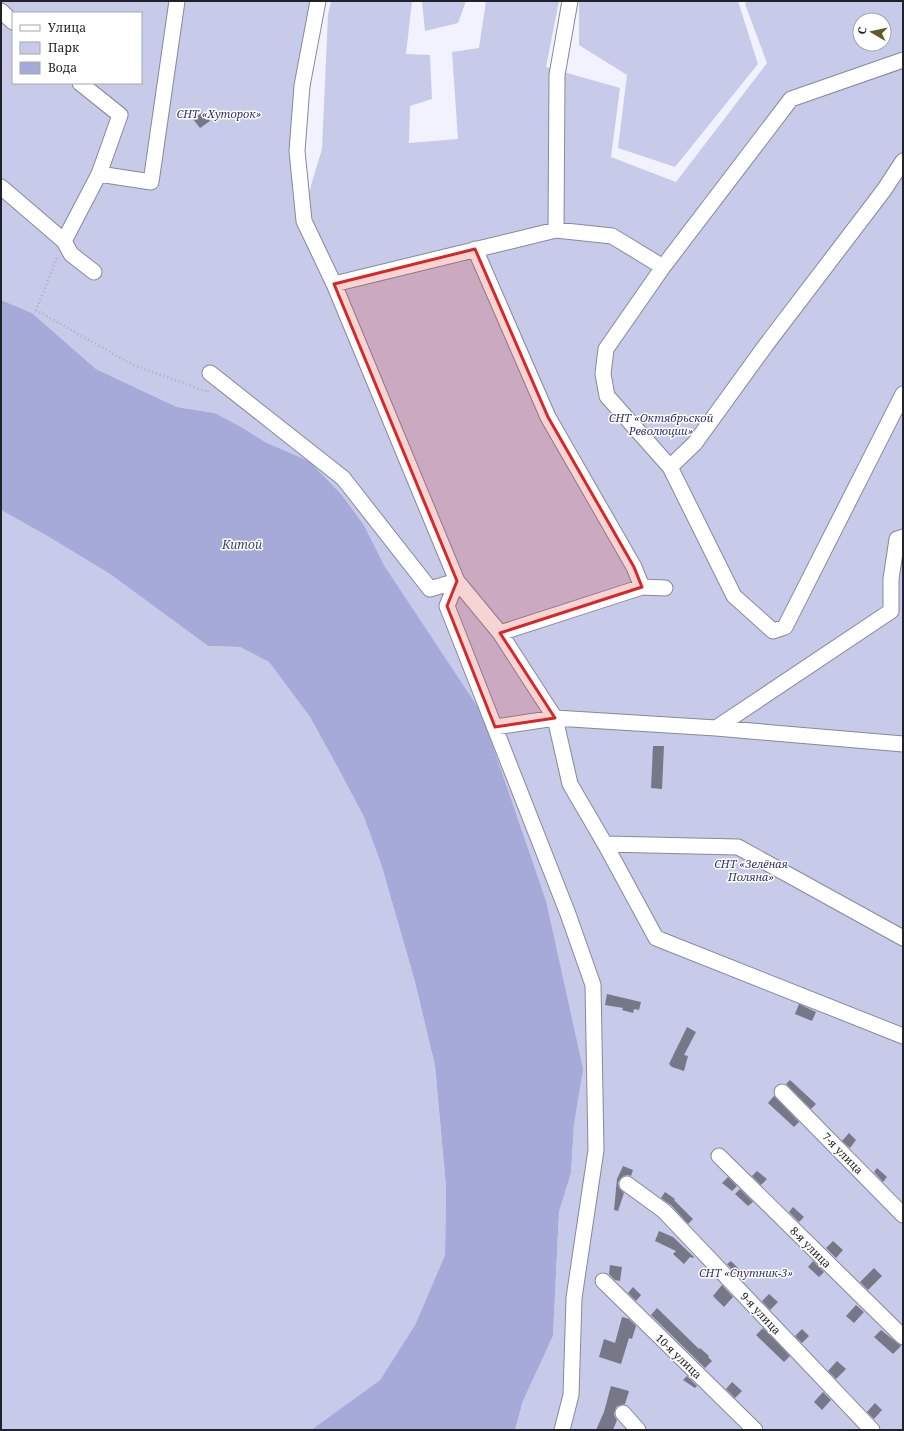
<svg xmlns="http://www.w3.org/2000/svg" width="904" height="1431" font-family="'Noto Serif',serif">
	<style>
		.green { fill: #c7cae8; fill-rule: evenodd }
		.water { fill: #a6aad8 }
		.building { fill: #767888 }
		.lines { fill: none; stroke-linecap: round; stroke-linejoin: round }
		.minor-casing { stroke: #87899a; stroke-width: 17 }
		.path { stroke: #aeafb9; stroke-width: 2.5; stroke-dasharray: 1 3; stroke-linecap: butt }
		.minor { stroke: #fff; stroke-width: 15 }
		.marked { fill: #d62828; fill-opacity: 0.2; stroke: #d62828; stroke-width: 3; stroke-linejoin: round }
		.labels { text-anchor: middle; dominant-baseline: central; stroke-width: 3; stroke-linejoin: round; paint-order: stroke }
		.park-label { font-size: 11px; font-style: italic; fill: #302f68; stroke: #fff }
		.street-label { font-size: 11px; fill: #212228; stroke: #fff }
		.water-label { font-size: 12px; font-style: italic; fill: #3c3c76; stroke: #fff }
	</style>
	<rect width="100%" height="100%" fill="#f1f2fd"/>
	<path class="green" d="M1 1H311L296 213 303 212 322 149 328 15 331 1H412L406 54 430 55 432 99 410 106 409 143 458 139 452 52 479 48 486 1H559L546 67 620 88 611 157 676 182 767 63 745 4 747 1H903V1430H515L523 1401 553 1336 559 1212 571 1173 574 1124 385 567 364 525 342 495 309 461 265 442 243 428 215 413 177 407 96 369 32 313 1 300ZM13 13H141V83H13ZM860 20H884V44H860Z
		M422 1H466L458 23 425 31Z
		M579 1H738L758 64 675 167 618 148 627 75 579 45Z
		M1 510 49 537 110 574 208 646 240 647 269 662 310 717 364 817 382 867 415 982 435 1066 446 1187 445 1255 415 1325 380 1380 311 1430H1Z"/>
	<path class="water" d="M1 300 32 313 96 369 177 407 215 413 243 428 265 442 309 461 342 495 364 525 385 567 481 712 546 901 583 1069 574 1124 571 1173 559 1212 553 1336 523 1401 515 1430H311L380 1380 415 1325 445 1255 446 1187 435 1066 415 982 382 867 364 817 340 772 310 717 269 662 240 647 208 646 110 574 49 537 1 510Z"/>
	<path class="building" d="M203 112 210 121 200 128 193 119Z
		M653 746H664L662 789 651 788Z
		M607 994 641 1002 639 1010 634 1009 633 1013 622 1010 623 1008 605 1005Z
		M799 1004 816 1012 812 1021 795 1014Z
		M687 1027 696 1032 684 1055 688 1056 684 1071 672 1067 669 1064Z
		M790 1080 816 1104 811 1109 786 1084Z
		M774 1096 799 1122 794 1127 768 1103Z
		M849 1133 856 1140 850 1148 842 1141Z
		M623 1166 633 1170 631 1176 628 1175 623 1176 620 1179 618 1183 619 1188 624 1193 618 1211 614 1210 617 1179Z
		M877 1168 887 1177 883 1182 874 1172Z
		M757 1171 767 1179 761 1185 752 1176Z
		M728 1177 737 1186 732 1191 722 1183Z
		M740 1189 753 1202 748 1206 735 1194Z
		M665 1192 675 1199 674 1200 693 1219 688 1224 671 1205 661 1198Z
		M793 1207 804 1217 799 1222 789 1212Z
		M659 1231 673 1237 694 1257 693 1258 690 1257 684 1264 673 1254 676 1251 655 1241Z
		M833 1241 843 1250 836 1258 826 1248Z
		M731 1261 741 1271 737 1275 727 1264Z
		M813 1261 824 1272 819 1277 808 1267Z
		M610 1265 622 1267 620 1281 615 1280 609 1274Z
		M874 1268 882 1276 868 1290 860 1282Z
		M722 1285 733 1297 724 1307 713 1296Z
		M633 1287 641 1295 636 1301 628 1293Z
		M769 1294 778 1302 770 1310 762 1301Z
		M856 1305 864 1312 854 1323 846 1316Z
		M657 1308 699 1349 700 1348 709 1356 708 1357 712 1361 705 1368 651 1315Z
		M622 1317 629 1319 636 1326 632 1339 629 1338 621 1364 599 1357 604 1339 615 1343Z
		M763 1328 790 1356 784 1362 756 1335Z
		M802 1329 809 1336 802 1343 795 1336Z
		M881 1330 901 1346 893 1354 874 1337Z
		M837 1361 846 1369 836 1379 828 1371Z
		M687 1376 697 1386 695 1388 683 1380Z
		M732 1382 742 1391 735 1398 726 1389Z
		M611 1386 629 1391 625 1404 617 1406 615 1410 614 1415 617 1420 613 1430H596L604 1412Z
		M823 1392 831 1400 822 1410 814 1402Z
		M875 1403 882 1410 874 1419 867 1412Z"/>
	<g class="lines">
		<defs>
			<path id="minor" d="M318 1 302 86 297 151 304 221 334 284 457 581 500 633 555 718 570 784 605 844 656 938 903 1036
				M1 11 13 22
				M903 60 791 99 663 267 606 349 603 374 607 396 670 467 734 596 773 631 785 627 903 394
				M99 174 151 182 177 1
				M1 187 64 241 99 174 120 115 80 83
				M556 230 557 75 570 1
				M64 241 71 254 94 272
				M475 249 548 417 634 567 642 587
				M334 284 556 230 612 236 663 267
				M210 373 343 478 430 589 457 581
				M670 467 695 443 766 345 884 190 903 161
				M457 581 447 606 568 914 593 985 596 1150 574 1298 571 1395 562 1430
				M500 633 642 587 665 588
				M495 727 555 718 716 728 903 744
				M716 728 891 611V579L897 539 903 537
				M605 844 738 847 903 938
				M782 1092 903 1215
				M719 1156 903 1337
				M627 1184 664 1211 872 1430
				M603 1281 755 1430
				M623 1413 638 1430"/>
		</defs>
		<use href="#minor" class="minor-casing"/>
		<path class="path" d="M57 258 36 310 133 365 208 392V389"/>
		<use href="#minor" class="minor"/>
	</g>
	<path class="marked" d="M475 249 548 417 634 567 642 587 500 633 555 718 495 727 447 606 457 581 334 284Z"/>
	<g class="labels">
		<g class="park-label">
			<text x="219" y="113">СНТ «Хуторок»</text>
			<text x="661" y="417">СНТ «Октябрьской<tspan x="661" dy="13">Революции»</tspan></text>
			<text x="751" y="863">СНТ «Зелёная<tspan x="751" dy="13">Поляна»</tspan></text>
			<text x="746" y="1272">СНТ «Спутник-3»</text>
		</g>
		<g class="street-label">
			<text transform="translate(843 1153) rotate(46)">7-я улица</text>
			<text transform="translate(811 1247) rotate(45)">8-я улица</text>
			<text transform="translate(761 1313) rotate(47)">9-я улица</text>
			<text transform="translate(679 1356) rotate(44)">10-я улица</text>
		</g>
		<g class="water-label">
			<text x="242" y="544">Китой</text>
		</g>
	</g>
	<rect width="904" height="1431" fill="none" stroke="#212228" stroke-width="4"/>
	<rect x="12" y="12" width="130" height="72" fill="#ffffff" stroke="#a6a7a9"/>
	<rect x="20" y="25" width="20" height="6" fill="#ffffff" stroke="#a6a7a9"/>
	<text x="48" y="32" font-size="12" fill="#212228">Улица</text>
	<rect x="20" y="42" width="20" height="12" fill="#c7cae8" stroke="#a6a7a9"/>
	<text x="48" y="52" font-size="12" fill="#212228">Парк</text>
	<rect x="20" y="62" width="20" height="12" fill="#a6aad8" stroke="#a6a7a9"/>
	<text x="48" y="72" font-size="12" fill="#212228">Вода</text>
	<g transform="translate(872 32) rotate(279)"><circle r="19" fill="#ffffff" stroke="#a6a7a9"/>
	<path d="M0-3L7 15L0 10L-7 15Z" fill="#615a26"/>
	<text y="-6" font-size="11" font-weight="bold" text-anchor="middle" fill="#212228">С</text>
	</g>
</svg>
